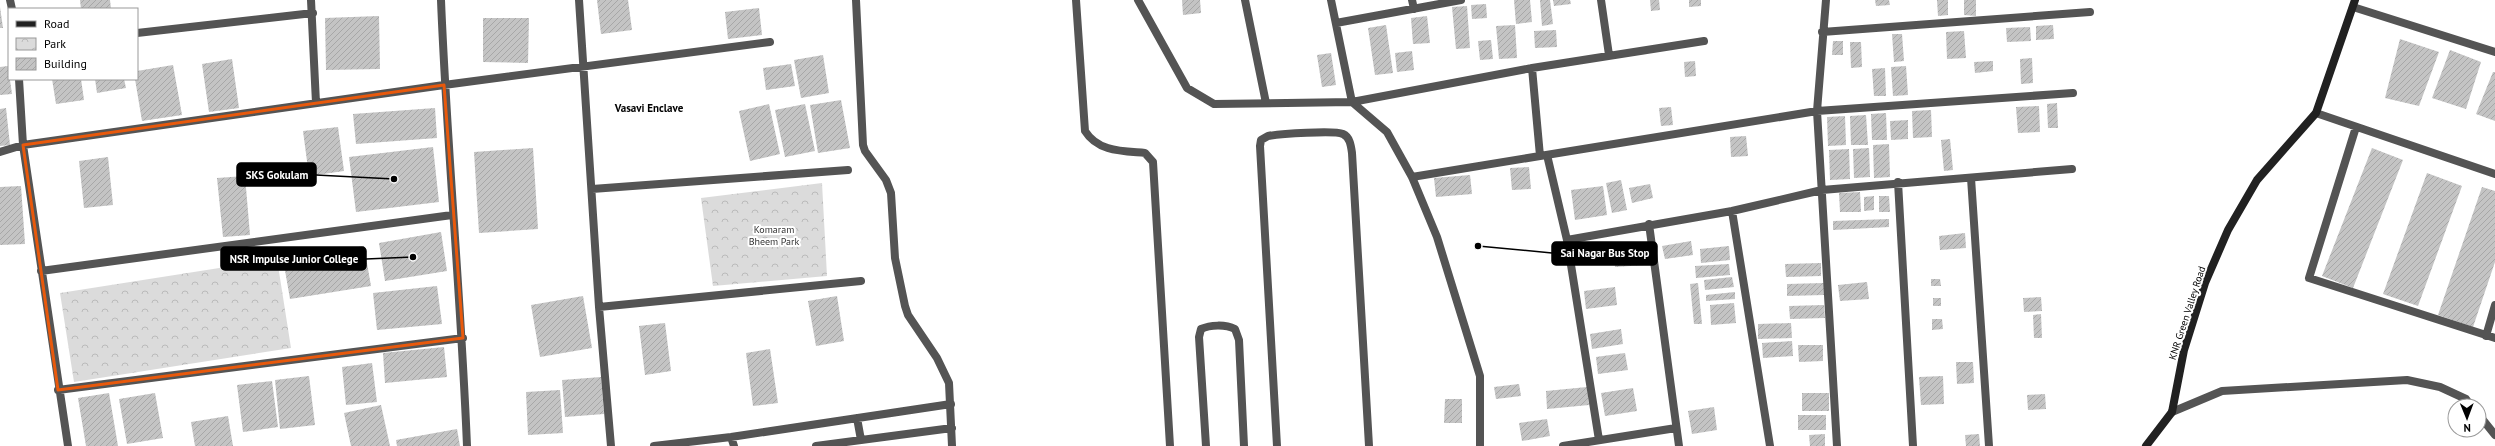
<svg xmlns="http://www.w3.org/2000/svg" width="2495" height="446" font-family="'PT Sans',sans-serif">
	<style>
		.park { fill: url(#park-crowns) }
		.building { fill: url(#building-hatch) }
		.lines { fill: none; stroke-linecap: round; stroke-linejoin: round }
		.street { stroke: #545454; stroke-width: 8 }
		.secondary { stroke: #212121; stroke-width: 8 }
		.marked { fill: none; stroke: #e8590c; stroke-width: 3; stroke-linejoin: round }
		.labels { text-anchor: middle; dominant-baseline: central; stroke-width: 4; stroke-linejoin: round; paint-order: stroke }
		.park-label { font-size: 10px; fill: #323232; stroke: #fff }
		.street-label { font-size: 10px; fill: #000; stroke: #fff }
		.neighbourhood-label { font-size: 11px; font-weight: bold; fill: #000; stroke: #fff }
		.leader { fill: none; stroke: #000; stroke-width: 1.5 }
		.callout-dot { fill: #000; stroke: #fff; stroke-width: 1.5 }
		.callout { fill: #000; stroke: #000; stroke-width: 1.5 }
		.callout-label { font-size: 11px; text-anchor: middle; font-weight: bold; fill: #fff }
	</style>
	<defs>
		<pattern id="park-crowns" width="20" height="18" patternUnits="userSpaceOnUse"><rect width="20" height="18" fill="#dbdbdb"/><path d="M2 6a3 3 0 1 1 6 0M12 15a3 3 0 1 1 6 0" fill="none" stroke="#bababa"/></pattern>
		<pattern id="building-hatch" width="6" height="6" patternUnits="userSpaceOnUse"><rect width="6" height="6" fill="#c4c4c4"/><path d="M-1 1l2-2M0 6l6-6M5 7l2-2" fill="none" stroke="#a7a7a7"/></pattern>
	</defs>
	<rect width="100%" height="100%" fill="#fff"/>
	<path class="park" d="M822 183 827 276 713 286 701 198Z
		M277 259 291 348 74 382 60 293Z"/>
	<path class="building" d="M80 0H110L111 9H81Z
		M597 0H628L632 30 601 34Z
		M1182 0H1200L1201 13 1183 15Z
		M1514 0H1530L1532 22 1516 24Z
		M1540 0H1550L1553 24 1542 26Z
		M1553 0H1570L1571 4 1554 6Z
		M1650 0H1659L1660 10 1651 11Z
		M1689 0H1701V6L1689 7Z
		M1875 0H1889L1890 5 1876 6Z
		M1937 0H1948V15L1938 16Z
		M1964 0H1976V16L1964 15Z
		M1486 4 1487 18 1472 19 1471 5Z
		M1467 6 1470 48 1456 49 1452 7Z
		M0 7 3 28H0Z
		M759 8 762 35 728 39 725 12Z
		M379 16 380 69 326 70 325 18Z
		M1427 16 1430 43 1413 44 1411 18Z
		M483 18H529L528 63 483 62Z
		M1386 25 1393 73 1375 75 1368 28Z
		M1515 25 1517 58 1499 59 1496 26Z
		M2053 25 2054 39 2036 40V26Z
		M2030 27 2031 41 2007 42 2006 28Z
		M1556 30 1557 47 1535 48 1534 31Z
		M1964 31 1966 58 1947 59 1946 32Z
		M1892 34H1902L1904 61 1894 62Z
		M2400 39 2439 52 2419 106 2385 98Z
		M1491 40 1493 59 1480 60 1478 41Z
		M1833 41H1843V55H1832Z
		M1850 42H1861L1862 67 1851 68Z
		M2450 50 2481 62 2466 109 2432 98Z
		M1412 51 1414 70 1397 72 1395 53Z
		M1331 53 1336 85 1322 87 1317 55Z
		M823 55 829 93 801 98 794 60Z
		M2032 58 2033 83 2021 84 2020 59Z
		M232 59 239 108 209 112 202 64Z
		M1695 61 1696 76 1685 77 1684 62Z
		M1993 61V71L1975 73 1974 62Z
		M791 64 795 86 766 90 763 68Z
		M173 65 182 115 142 121 135 79H137V71Z
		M8 66 12 94 0 95V67Z
		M1906 66 1908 95 1893 96 1891 67Z
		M1885 68 1886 96H1874L1872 69Z
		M2493 72H2495V121L2476 114Z
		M52 79H81L84 100 56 104Z
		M95 79H124L126 88 97 93Z
		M841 100 850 148 818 153 810 105Z
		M2057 103 2058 128H2048L2047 104Z
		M769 104 780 154 750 161 739 111Z
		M805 104 815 151 785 157 775 110Z
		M2039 106 2040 132 2018 133 2016 107Z
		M1671 107 1673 125 1661 126 1659 108Z
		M6 108 10 145 0 146V109Z
		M435 108 437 138 356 144 353 114Z
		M1931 110 1932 137 1913 138 1912 111Z
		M1886 113 1887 140H1872L1871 114Z
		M1866 115 1868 145H1851L1850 116Z
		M1845 116 1846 145 1828 146 1827 117Z
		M1908 120V139L1891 140 1890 121Z
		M338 127 344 171 309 176 303 131Z
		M1746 136 1748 156 1731 157 1730 137Z
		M1950 139 1953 170 1944 171 1941 140Z
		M1889 144 1890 177 1874 178 1873 145Z
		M433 147 439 202 356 212 349 157Z
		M533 148 538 229 479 233 474 152Z
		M1869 148 1870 177 1854 178 1853 149Z
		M2372 148 2403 160 2353 288 2322 276Z
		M1849 149 1850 179 1830 180 1829 150Z
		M108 157 113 205 84 208 79 161Z
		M1529 167 1531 189 1512 190 1510 168Z
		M2427 173 2462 186 2418 306 2383 294Z
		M1470 175 1472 194 1436 197 1434 178Z
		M245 176 250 235 223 237 217 178Z
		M1621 180 1627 210 1612 213 1606 183Z
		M1650 184 1653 198 1632 203 1629 188Z
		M21 186 25 244 0 245V187Z
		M1603 186 1607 215 1575 220 1571 190Z
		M2482 187 2495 191V262L2473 327 2438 315Z
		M1860 192 1861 212H1840L1839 193Z
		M1874 196V210L1864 211V197Z
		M1879 196H1889L1890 212H1879Z
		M1889 219V227L1833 230V221Z
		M441 232 447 271 385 281 379 243Z
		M1965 233 1966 248 1940 250 1939 236Z
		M1691 241 1693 255 1665 259 1662 246Z
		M1644 245 1645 265 1615 267 1614 247Z
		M364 246 371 286 290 299 283 259Z
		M1729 246 1730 260 1701 263 1700 249Z
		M1821 263V276L1786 277 1785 264Z
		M1729 264 1730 275 1696 278 1695 266Z
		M1732 277 1734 287 1705 290 1704 280Z
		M1931 279H1940L1941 286H1931Z
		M1867 282 1869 299 1840 301 1838 285Z
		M1698 283 1702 324H1694L1690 284Z
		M1824 283V295L1787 296V284Z
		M437 286 442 324 377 330 373 293Z
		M1615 287 1617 305 1586 309 1584 291Z
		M1735 292V299L1706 301V295Z
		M583 296 592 348 540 357 531 305Z
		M837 296 844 341 816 346 808 301Z
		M2041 297 2042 311 2024 312 2023 298Z
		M1933 298H1941V306H1933Z
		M1734 303 1736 323 1711 325 1710 305Z
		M1824 305 1825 318 1790 319 1789 306Z
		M2041 314 2042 338H2034L2033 315Z
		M1932 319H1942L1943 329 1932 330Z
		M665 323 671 371 645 375 639 326Z
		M1791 323 1792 338 1758 339V324Z
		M1621 329 1623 344 1592 349 1590 334Z
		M1792 341 1793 356 1763 358 1762 343Z
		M1798 345H1823V361L1799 362Z
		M444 347 447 377 385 383 383 353Z
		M770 349 778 403 753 406 746 353Z
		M1625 353 1628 370 1598 374 1596 357Z
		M1956 362H1973L1974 383 1957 384Z
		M372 363 377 402 346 405 342 367Z
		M309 376 315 425 280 429 275 380Z
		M1943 376 1944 404 1921 405 1919 377Z
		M601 377 604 414 565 417 562 380Z
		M272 381 278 427 243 432 237 385Z
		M1519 384 1521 396 1496 399 1494 387Z
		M1587 387 1589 405 1547 409 1546 391Z
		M1633 388 1637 411 1605 416 1601 393Z
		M560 390 563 433 528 435 526 392Z
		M109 393 118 446H86L78 398Z
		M155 393 163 438 127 444 119 399Z
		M1802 393H1829V411H1802Z
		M2045 394 2046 409 2028 410 2027 395Z
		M1445 399H1462V423H1444Z
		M381 405 390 446H351L344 413Z
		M1714 407 1717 430 1692 434 1688 411Z
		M1798 415H1826V430H1798Z
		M228 416 233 446H195L191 422Z
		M1547 419 1550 436 1522 441 1519 423Z
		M457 429 460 446H397L396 440Z
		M1825 434V446H1810L1809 435Z
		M1979 434 1980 446H1966L1965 435Z"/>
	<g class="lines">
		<path class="street" d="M10 0 12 9
			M311 0 316 103
			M441 0C447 149 461 297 467 446
			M579 0 599 307 611 446
			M856 0 863 145 865 151 886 180 891 193 895 258 905 306 908 315 937 358 949 383 952 446
			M1076 0 1085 131C1098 152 1123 151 1145 153L1153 162 1170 446
			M1138 0 1187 88 1214 104 1352 102 1532 68 1704 41
			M1245 0 1266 103
			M1331 0 1352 102 1387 132 1412 177 1437 237 1480 376V446
			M1412 0 1414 9
			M1601 0 1609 55
			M1826 0 1817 111 1837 446
			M2353 7 2495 52
			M1336 23 1461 0
			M1822 32 2090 12
			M137 33 313 13
			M19 79 23 145 68 446
			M2316 113 2495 174
			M2356 127 2309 278 2495 338
			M0 152 23 145 444 85 770 42
			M1547 155 1567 240 1599 440
			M1540 156 1817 111 2073 93
			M1412 177 1540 156 1532 68
			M1971 178 1989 446
			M1898 182 1913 446
			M592 189 848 170
			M1732 211 1770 446
			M1649 224 1679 446
			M1567 240 1732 211 1822 190 2072 169
			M41 271 452 215
			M599 307 861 281
			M2486 336 2495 305
			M58 390 463 338
			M2172 412 2222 391 2407 380 2440 387 2466 399 2471 406
			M2479 415 2495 435
			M857 418 861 440
			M731 437 734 446
			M654 446 731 437 951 404
			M816 446 952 428
			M1206 446 1199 337 1201 329C1210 325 1225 324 1235 329L1239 340 1244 446
			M1277 446 1260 146 1261 140 1268 136C1280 134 1334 130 1343 134 1350 137 1351 146 1352 153L1369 446
			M1563 446 1676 428"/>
		<path class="secondary" d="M2146 446 2172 412 2184 350 2205 283 2228 230 2257 180 2316 113 2355 0"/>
	</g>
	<path class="marked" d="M444 85 463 338 58 390 23 145Z"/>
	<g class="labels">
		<g class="park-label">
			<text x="774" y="229">Komaram<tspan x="774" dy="12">Bheem Park</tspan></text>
		</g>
		<g class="street-label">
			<text transform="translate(2187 313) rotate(-72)">KNR Green Valley Road</text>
		</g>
		<g class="neighbourhood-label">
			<text x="649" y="108">Vasavi Enclave</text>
		</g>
	</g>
	<path class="leader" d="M394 179L316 175M1478 246L1552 253M413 257L366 259"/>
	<g class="callout-dot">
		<circle cx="394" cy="179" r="4"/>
		<circle cx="1478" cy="246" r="4"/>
		<circle cx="413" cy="257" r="4"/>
	</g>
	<g class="callout">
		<rect x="237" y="163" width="79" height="23" rx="4"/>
		<rect x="1552" y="242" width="105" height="23" rx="4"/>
		<rect x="221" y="247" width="145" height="23" rx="4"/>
	</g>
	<g class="callout-label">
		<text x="277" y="179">SKS Gokulam</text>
		<text x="1605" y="257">Sai Nagar Bus Stop</text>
		<text x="294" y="263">NSR Impulse Junior College</text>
	</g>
	<rect x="8" y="8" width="130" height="72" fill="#ffffff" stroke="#999999"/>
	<rect x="16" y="21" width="20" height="6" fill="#212121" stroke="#999999"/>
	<text x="44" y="28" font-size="12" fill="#000000">Road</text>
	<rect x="16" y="38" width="20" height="12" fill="url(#park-crowns)" stroke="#999999"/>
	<text x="44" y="48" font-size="12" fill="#000000">Park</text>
	<rect x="16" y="58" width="20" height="12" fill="url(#building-hatch)" stroke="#999999"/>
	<text x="44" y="68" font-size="12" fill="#000000">Building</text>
	<g transform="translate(2467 418) rotate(179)"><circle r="19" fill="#ffffff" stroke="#999999"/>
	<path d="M0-3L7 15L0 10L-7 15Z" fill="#000000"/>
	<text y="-6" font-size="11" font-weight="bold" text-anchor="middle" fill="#000000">N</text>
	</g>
</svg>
